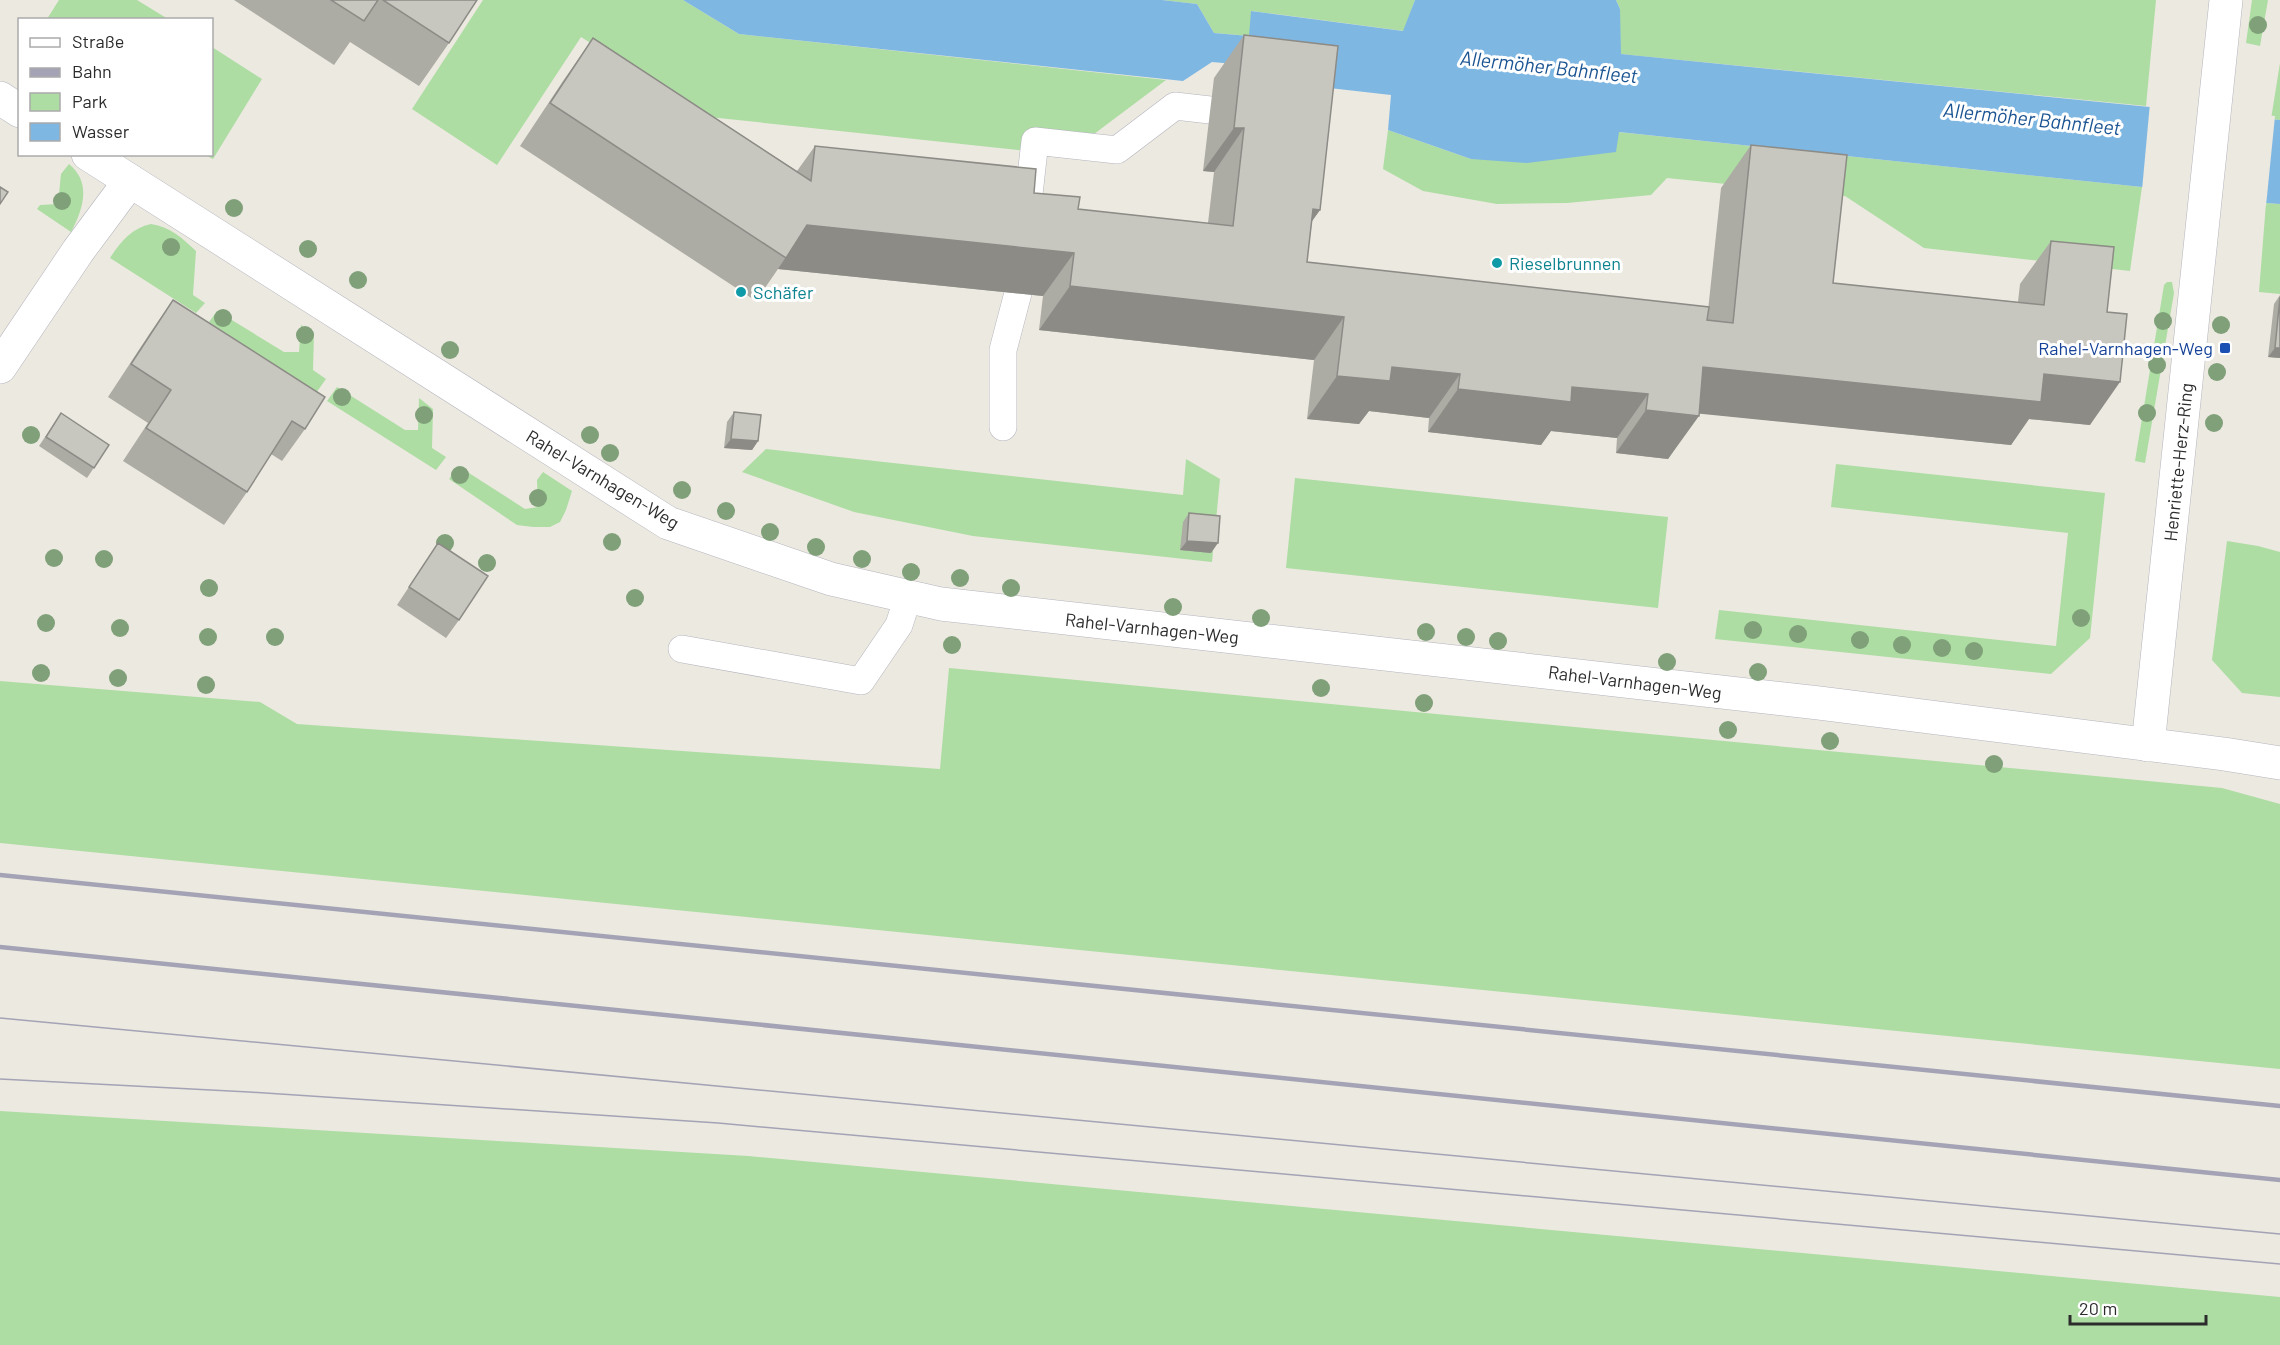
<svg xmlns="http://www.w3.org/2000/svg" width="2280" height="1345" font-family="Barlow,sans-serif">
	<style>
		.green { fill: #addda3 }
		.water { fill: #7fb7e3 }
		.pier { fill: #ece9e0 }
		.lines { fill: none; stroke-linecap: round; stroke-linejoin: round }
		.lane-casing { stroke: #b4b4be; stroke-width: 28 }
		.street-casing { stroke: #b4b4be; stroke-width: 34 }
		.secondary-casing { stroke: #b4b4be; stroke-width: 34 }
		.lane { stroke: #fff; stroke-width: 27 }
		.street { stroke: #fff; stroke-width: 33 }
		.secondary { stroke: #fff; stroke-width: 33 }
		.tram { stroke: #a4a3b5; stroke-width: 1.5 }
		.rail { stroke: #a4a3b5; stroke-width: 4.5 }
		.tree { fill: #7fa078 }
		.wall { fill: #acaba4 }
		.shaded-wall { fill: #8c8b86 }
		.building { fill: #c8c7bf; stroke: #8c8b86; stroke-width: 1.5 }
		.culture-dot { fill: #0f9aa8; stroke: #fff; stroke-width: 2 }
		.transit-dot { fill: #1a4fb4; stroke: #fff; stroke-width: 2 }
		.labels { text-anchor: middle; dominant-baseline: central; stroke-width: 6; stroke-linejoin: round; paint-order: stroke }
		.culture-label { font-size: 18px; fill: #0d838f; stroke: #fff; text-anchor: start }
		.transit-label { font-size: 18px; fill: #164399; stroke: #fff; text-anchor: end }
		.street-label { font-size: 18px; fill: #2c2c2c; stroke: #fff }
		.water-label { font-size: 20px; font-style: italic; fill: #1b5492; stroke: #fff }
	</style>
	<rect width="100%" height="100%" fill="#ece9e0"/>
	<path class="green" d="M59 0H137L168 19H47Z
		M483 0H683L739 34 1166 80 1066 155 709 117 581 37 497 165 412 109Z
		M1162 0H1415L1404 31 1252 11 1250 36 1214 33 1197 4Z
		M1616 0H2156L2146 106 1620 54V9Z
		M2252 0H2268L2260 46 2246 43Z
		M212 47 262 79 213 159 205 155 212 154Z
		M2280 63V120L2271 119Z
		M1388 130 1471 159 1618 132 2142 187 2130 271 1924 248 1845 196 1667 178 1651 195 1567 203 1497 204 1423 191 1383 169Z
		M69 164C92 183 83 209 71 232L37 209 40 205 58 204 61 174Z
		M2266 203 2280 204V294L2259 292Z
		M151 224C171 227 182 238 196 251L193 295 205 303 196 313 110 258C120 242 132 228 151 224Z
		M2167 282H2172L2174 293 2145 463 2135 461 2164 285Z
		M217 311 284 352H299L301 325 314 333 313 370 326 379 316 393 209 322Z
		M337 387 405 430H418L419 398 433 409 432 448 446 457 436 470 327 401Z
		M766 449 1183 495 1186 459 1220 479 1212 562 973 536 854 512 742 472Z
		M1836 464 2105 493 2090 638 2051 674 1715 639 1719 610 2056 646 2068 533 1831 507Z
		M458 466 525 509 538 507 537 480 543 472 572 491 566 510 560 522 550 527H533L517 525 449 479Z
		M1295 478 1668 517 1658 608 1286 568Z
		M2227 541 2258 546 2280 552V697L2242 693 2212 660Z
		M949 668 2222 788 2280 804V1069L0 843V681L260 702 297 724 940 769Z
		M0 1111 748 1156 2280 1297V1345H0Z"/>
	<path class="water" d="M683 0H1162L1197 4 1214 33 1249 36 1251 11 1403 31 1415 0H1616L1620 9 1621 54 2280 120V204L2266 203 2246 206 2142 187 1619 132 1616 152 1527 163 1471 159 1388 130 1391 95 1267 81 1269 67 1212 62 1183 81 739 34Z"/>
	<path class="pier" d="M2150 103 2275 116 2266 206 2245 209 2142 190Z"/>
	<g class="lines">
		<defs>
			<path id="lane" d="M1028 203 1035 141 1117 150 1175 106 1210 110
				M1003 427V350L1018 293
				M682 649 861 681 899 625 908 597"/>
			<path id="street" d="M0 367 78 251 130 181
				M2148 745 2226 0"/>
			<path id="secondary" d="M0 98 20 111
				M88 154 668 523 831 579 941 604 1819 703 2224 754 2280 763"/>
		</defs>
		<use href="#lane" class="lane-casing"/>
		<use href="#street" class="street-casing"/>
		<use href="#secondary" class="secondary-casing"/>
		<use href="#lane" class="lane"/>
		<use href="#street" class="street"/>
		<use href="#secondary" class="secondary"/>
		<path class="tram" d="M0 1018 2280 1234
			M0 1079 249 1092 718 1123 2280 1264"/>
		<path class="rail" d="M0 875 2280 1106
			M0 947 2280 1180"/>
	</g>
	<g class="tree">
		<circle cx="2258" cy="25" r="9"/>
		<circle cx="62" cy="201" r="9"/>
		<circle cx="234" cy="208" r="9"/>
		<circle cx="171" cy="247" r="9"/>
		<circle cx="308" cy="249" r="9"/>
		<circle cx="358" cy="280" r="9"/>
		<circle cx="223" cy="318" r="9"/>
		<circle cx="2163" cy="321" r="9"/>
		<circle cx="2221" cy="325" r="9"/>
		<circle cx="305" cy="335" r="9"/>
		<circle cx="450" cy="350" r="9"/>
		<circle cx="2157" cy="365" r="9"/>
		<circle cx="2217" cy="372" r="9"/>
		<circle cx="342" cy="397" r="9"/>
		<circle cx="2147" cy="413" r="9"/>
		<circle cx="424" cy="415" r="9"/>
		<circle cx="2214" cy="423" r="9"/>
		<circle cx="31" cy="435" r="9"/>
		<circle cx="590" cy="435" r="9"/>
		<circle cx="610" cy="453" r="9"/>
		<circle cx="460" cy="475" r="9"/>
		<circle cx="682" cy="490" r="9"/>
		<circle cx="538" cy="498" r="9"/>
		<circle cx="726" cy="511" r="9"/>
		<circle cx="770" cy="532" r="9"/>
		<circle cx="612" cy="542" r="9"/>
		<circle cx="445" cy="543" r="9"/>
		<circle cx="816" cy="547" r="9"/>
		<circle cx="54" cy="558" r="9"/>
		<circle cx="104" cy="559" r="9"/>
		<circle cx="862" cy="559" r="9"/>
		<circle cx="487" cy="563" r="9"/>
		<circle cx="911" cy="572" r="9"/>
		<circle cx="960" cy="578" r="9"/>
		<circle cx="209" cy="588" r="9"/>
		<circle cx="1011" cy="588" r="9"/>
		<circle cx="635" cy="598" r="9"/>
		<circle cx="1173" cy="607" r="9"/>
		<circle cx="1261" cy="618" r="9"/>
		<circle cx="2081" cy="618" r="9"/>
		<circle cx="46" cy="623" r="9"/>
		<circle cx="120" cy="628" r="9"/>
		<circle cx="1753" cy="630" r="9"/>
		<circle cx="1426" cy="632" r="9"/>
		<circle cx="1798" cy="634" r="9"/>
		<circle cx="208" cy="637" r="9"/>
		<circle cx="275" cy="637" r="9"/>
		<circle cx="1466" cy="637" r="9"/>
		<circle cx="1860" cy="640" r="9"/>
		<circle cx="1498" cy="641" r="9"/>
		<circle cx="952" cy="645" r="9"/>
		<circle cx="1902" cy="645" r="9"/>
		<circle cx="1942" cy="648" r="9"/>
		<circle cx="1974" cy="651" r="9"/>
		<circle cx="1667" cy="662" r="9"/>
		<circle cx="1758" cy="672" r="9"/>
		<circle cx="41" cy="673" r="9"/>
		<circle cx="118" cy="678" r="9"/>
		<circle cx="206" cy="685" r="9"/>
		<circle cx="1321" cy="688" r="9"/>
		<circle cx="1424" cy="703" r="9"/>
		<circle cx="1728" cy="730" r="9"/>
		<circle cx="1830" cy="741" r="9"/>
		<circle cx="1994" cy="764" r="9"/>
	</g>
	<path class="wall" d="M234 0H477L449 43 419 86 350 42 334 65Z
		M1244 35 1320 210 1312 221 1307 262 1707 320 1721 188 1751 145 1833 283 2018 302 2020 284 2051 241 2090 425 2029 419 2011 445 1699 413 1668 459 1616 453 1617 438 1551 431 1541 445 1428 432 1429 418 1369 411 1359 424 1307 419 1314 360 1039 330 1043 296 778 269 756 301 520 146 563 81 593 38 797 171 815 146 1034 193 1078 209 1208 223 1214 172 1203 171 1214 78Z
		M2280 295V358L2268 357 2274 304Z
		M173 300 305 429 282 461 271 454 247 492 224 525 123 461 148 423 108 397 150 333Z
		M734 412 758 441 752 450 724 448 727 422Z
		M61 413 109 445 87 478 39 446Z
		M1189 513 1211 553 1180 550 1183 522Z
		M438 543 459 620 446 638 397 605Z"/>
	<path class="shaded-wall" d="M1234 128H1244L1214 172 1203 171Z
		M1313 209 1320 210 1289 253Z
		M807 225 1074 253 1043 296 778 269Z
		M1070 286 1344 317 1314 360 1039 330Z
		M2275 348H2280V358L2268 357Z
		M1392 367 1460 374 1429 418 1369 411 1359 424 1307 419 1337 376Z
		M1703 367 2044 374 2120 382 2090 425 2029 419 2011 445 1673 411Z
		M1572 387 1648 394 1617 438 1551 431 1541 445 1428 432 1458 389Z
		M1646 410 1699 416 1668 459 1616 453Z
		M731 439 758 441 752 450 724 448Z
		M1187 541 1218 543 1211 553 1180 550Z"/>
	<path class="building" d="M331 0H378L364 21Z
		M383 0H477L449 43Z
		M1244 35 1338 46 1320 210 1313 209 1307 262 1709 307 1707 320 1733 323 1751 145 1847 155 1833 283 2044 305 2051 241 2114 247 2107 312 2127 314 2120 382 2044 374 2041 402 1703 367 1699 416 1646 410 1648 394 1572 387 1571 402 1458 389 1460 374 1392 367 1390 381 1337 376 1344 317 1070 286 1074 253 807 225 786 258 550 103 593 38 811 181 815 146 1036 169 1034 193 1080 197 1078 209 1233 226 1244 128H1234Z
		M0 187 8 192 0 204Z
		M2280 297V348H2275Z
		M173 300 325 397 305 429 292 421 247 492 146 428 171 390 131 364Z
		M734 412 761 415 758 441 731 439Z
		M61 413 109 445 94 468 46 437Z
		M1189 513 1220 516 1218 543 1187 541Z
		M438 543 488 576 459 620 409 587Z"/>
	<g class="culture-dot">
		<circle cx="1497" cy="263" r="6"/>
		<circle cx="741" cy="292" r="6"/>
	</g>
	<rect class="transit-dot" x="2219" y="342" width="12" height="12" rx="3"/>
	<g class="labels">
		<g class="culture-label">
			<text x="1509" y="263">Rieselbrunnen</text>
			<text x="753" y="292">Schäfer</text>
		</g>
		<g class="transit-label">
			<text x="2213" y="348">Rahel-Varnhagen-Weg</text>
		</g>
		<g class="street-label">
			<text transform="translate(2178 462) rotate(-84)">Henriette-Herz-Ring</text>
			<text transform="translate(603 479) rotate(31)">Rahel-Varnhagen-Weg</text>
			<text transform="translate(1152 628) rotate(6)">Rahel-Varnhagen-Weg</text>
			<text transform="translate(1635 682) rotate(7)">Rahel-Varnhagen-Weg</text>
		</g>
		<g class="water-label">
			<text transform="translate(1549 66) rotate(6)">Allermöher Bahnfleet</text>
			<text transform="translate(2032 118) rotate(6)">Allermöher Bahnfleet</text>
		</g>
	</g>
	<rect x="18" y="18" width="195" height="138" fill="#ffffff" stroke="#ababab" stroke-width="1.5"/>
	<rect x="30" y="38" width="30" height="9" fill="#ffffff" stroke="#ababab" stroke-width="1.5"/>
	<text x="72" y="48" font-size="18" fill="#2c2c2c">Straße</text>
	<rect x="30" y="68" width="30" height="9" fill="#a4a3b5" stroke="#ababab" stroke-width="1.5"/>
	<text x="72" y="78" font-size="18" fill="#2c2c2c">Bahn</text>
	<rect x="30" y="93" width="30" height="18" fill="#addda3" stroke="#ababab" stroke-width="1.5"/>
	<text x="72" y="108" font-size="18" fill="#2c2c2c">Park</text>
	<rect x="30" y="123" width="30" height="18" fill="#7fb7e3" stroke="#ababab" stroke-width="1.5"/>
	<text x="72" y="138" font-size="18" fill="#2c2c2c">Wasser</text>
	<path d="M2070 1315v9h136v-9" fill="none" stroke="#2c2c2c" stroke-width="3"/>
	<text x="2079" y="1315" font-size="18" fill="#2c2c2c" stroke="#ffffff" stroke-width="4.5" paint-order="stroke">20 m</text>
</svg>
